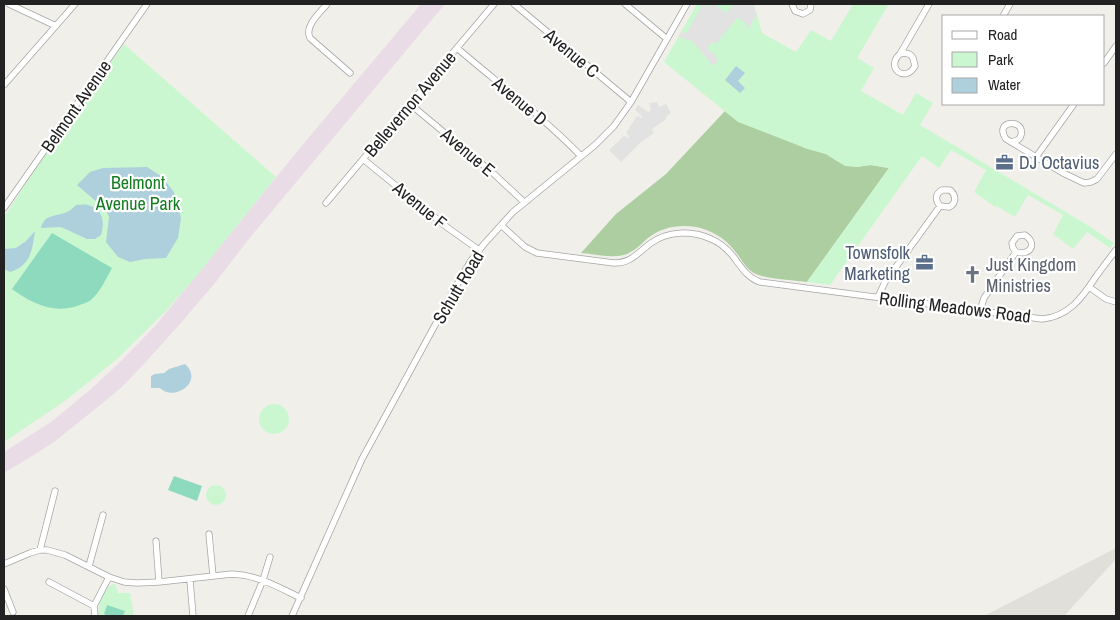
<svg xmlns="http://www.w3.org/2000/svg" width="1120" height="620" font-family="'Archivo Narrow',sans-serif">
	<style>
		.industrial { fill: #eadce7 }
		.airport { fill: #e1dfda }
		.forest { fill: #adcea1 }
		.park { fill: #cbf7d0 }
		.pitch { fill: #8ddabf }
		.parking { fill: #e2e2e2 }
		.water { fill: #add0dc }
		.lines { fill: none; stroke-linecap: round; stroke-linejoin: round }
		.minor-casing { stroke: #a6a6a6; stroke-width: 7 }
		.minor { stroke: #fff; stroke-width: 5.5 }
		.labels { text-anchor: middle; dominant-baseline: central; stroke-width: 4.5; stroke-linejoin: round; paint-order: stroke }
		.street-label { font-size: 18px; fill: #222; stroke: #fff }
		.service-label { font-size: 18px; fill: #4e5e75; stroke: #fff; text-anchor: start }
		.park-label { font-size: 18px; fill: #137c1f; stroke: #fff }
		.worship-label { font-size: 18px; fill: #5b616d; stroke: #fff; text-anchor: start }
	</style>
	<rect width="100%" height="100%" fill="#f1efea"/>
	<path class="industrial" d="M421 4H445L248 240 215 283 180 324 142 366 122 387 94 410 54 442 29 458 4 473V452L51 422 91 389 122 360 156 325 300 148Z"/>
	<path class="airport" d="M1116 548V559L1064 616H984Z"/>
	<path class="forest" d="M829 80 793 142 805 148 826 154 837 161 856 167 871 165 889 168 807 282C794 280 765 279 754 273 745 268 741 258 734 250 725 238 711 230 696 227 680 224 661 227 648 238 642 243 636 250 627 254 613 259 595 254 581 253L616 214 666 174 725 111 738 121Z"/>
	<path class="park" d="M697 4H754L762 33 796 52 811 30 831 41 853 4H889L857 58 874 68 861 91 903 115 916 93 933 103 920 125 1089 226 1114 243 1110 248 1087 232 1073 249 1053 234 1063 215 1028 195 1015 217 996 206 995 207 974 192 986 170 951 150 939 168 922 156 830 285 807 282 889 168 871 165 856 167 845 166 826 154 805 148 738 122 664 62Z
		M124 44 276 177 195 278 164 313 117 359 65 401 4 442V217L51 144Z
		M259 419a15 15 0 1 1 30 0a15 15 0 1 1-30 0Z
		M206 495a10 10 0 1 1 20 0a10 10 0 1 1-20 0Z
		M113 584H115L118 593H130L134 616H99C97 605 102 589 113 584Z"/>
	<path class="pitch" d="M52 233 112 268C106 279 100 292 91 300 87 303 81 304 77 306 53 314 31 303 12 289Z
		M174 476 202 486 197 501 168 490Z
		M107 605 125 611 123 616H109L104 614Z"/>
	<path class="parking" d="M703 4 708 7 711 4H714L726 13 735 4H754L756 16 748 29 746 28 747 25 738 17 716 44 712 42 707 49 715 55 718 61 713 66 692 41 678 37 681 32 683 33 687 32Z
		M657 102 659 107H660L666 104 671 113 667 116 665 120 652 129 654 133 640 143 621 162 609 150 624 136 629 138V136L626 133 637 116 642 118V116L635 110 638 105 648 112 650 111 651 109 649 103Z"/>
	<path class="water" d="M736 66 745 73 738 81 745 88 740 93 725 80Z
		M147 167 161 176 174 192 181 218 178 238 166 258 145 259 130 262 118 257 106 242 109 217 106 210 77 185 90 172 103 168Z
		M76 205C80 205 85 204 88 205 103 209 105 222 101 235L95 239H87L61 227 41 228C44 213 59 217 69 211 72 209 74 207 76 205Z
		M35 231C32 251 31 265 10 272L4 269V249L16 248 26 241Z
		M185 364C205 382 173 402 160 388H151V376L155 374 164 373 169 369Z"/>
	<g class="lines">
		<defs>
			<path id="minor" d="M9 4 56 26
				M327 4C320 13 304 26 310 38L350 73
				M514 4 631 102
				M625 4 667 39
				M792 4 795 11 803 14 810 10 811 4
				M1003 16 1010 4
				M457 48C499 84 543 117 581 156
				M900 54C906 52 910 53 913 58L915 66C905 84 885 67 900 54L929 4
				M1104 63 1116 46
				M4 85 75 4
				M410 104 494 174 524 202
				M1011 142C1016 141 1020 140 1021 135 1025 118 993 120 1006 139L1063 173 1084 183 1091 182 1097 179 1116 154
				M1036 157 1074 104
				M363 159 448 228 479 250
				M326 203 494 4
				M4 208 147 4
				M501 225 525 247 537 253 614 263C632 263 637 253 651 243 668 231 692 230 711 239 719 242 726 248 732 255 741 266 746 277 760 282L1042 319C1068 317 1082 298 1095 278 1102 268 1109 259 1116 250
				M1089 287 1106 299 1116 302
				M878 297 885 282 940 206 949 207C957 203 956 195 950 190H942C935 194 935 200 940 206
				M980 311 984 298 1016 252C1030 256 1038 244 1025 235L1017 236 1012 243 1013 248 1016 252
				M209 534 213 576
				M156 541 159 582
				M40 550 55 491
				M4 564 30 553 40 550H47L65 555 109 577 124 582 137 583 159 582 232 574C258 575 278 587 301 598
				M89 566 103 515
				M190 580 193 616
				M49 582 94 606
				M4 589 13 612
				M95 616 94 606 109 577
				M248 616 263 580 270 557
				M292 616 362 459 422 349 454 290 470 262 484 244 513 212 595 145 614 126 631 102 687 4"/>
		</defs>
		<use href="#minor" class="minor-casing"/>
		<use href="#minor" class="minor"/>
	</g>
	<defs>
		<symbol id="office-bare" viewBox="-9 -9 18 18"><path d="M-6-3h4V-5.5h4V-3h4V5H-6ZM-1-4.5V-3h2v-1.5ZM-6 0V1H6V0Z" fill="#5c6f8a" stroke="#fff" stroke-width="2.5" paint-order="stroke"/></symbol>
		<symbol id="church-bare" viewBox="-9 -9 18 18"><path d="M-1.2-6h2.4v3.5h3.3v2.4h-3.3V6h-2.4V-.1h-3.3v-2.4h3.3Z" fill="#6b7280" stroke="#fff" stroke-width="2.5" paint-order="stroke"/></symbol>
	</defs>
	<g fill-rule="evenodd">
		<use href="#office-bare" x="992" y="150" width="25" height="25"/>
		<use href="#office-bare" x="912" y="250" width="25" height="25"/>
		<use href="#church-bare" x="960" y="262" width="25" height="25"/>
	</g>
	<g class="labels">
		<g class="street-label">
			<text transform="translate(572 53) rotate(40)">Avenue C</text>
			<text transform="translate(520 101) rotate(40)">Avenue D</text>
			<text transform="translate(410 104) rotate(-50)">Bellevernon Avenue</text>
			<text transform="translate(76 106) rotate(-55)">Belmont Avenue</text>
			<text transform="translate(468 152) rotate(40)">Avenue E</text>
			<text transform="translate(420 205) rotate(39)">Avenue F</text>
			<text transform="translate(458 287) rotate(-59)">Schutt Road</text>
			<text transform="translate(955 307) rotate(7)">Rolling Meadows Road</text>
		</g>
		<g class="service-label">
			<text x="1019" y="162">DJ Octavius</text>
			<text x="910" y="252" text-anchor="end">Townsfolk<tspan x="910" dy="21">Marketing</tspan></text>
		</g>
		<g class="park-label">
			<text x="138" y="182">Belmont<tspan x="138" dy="21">Avenue Park</tspan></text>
		</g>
		<g class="worship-label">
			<text x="986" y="264">Just Kingdom<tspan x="986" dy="21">Ministries</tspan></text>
		</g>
	</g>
	<rect width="1120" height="620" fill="none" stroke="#222222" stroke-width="10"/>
	<rect x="942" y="15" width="162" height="90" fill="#ffffff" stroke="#a7a7a7"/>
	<rect x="952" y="31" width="25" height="8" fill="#ffffff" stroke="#a7a7a7"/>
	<text x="988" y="40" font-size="15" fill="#222222">Road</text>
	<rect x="952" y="52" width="25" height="15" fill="#cbf7d0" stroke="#a7a7a7"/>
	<text x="988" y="65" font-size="15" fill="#222222">Park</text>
	<rect x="952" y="78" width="25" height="15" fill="#add0dc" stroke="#a7a7a7"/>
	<text x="988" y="90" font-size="15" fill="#222222">Water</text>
</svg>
